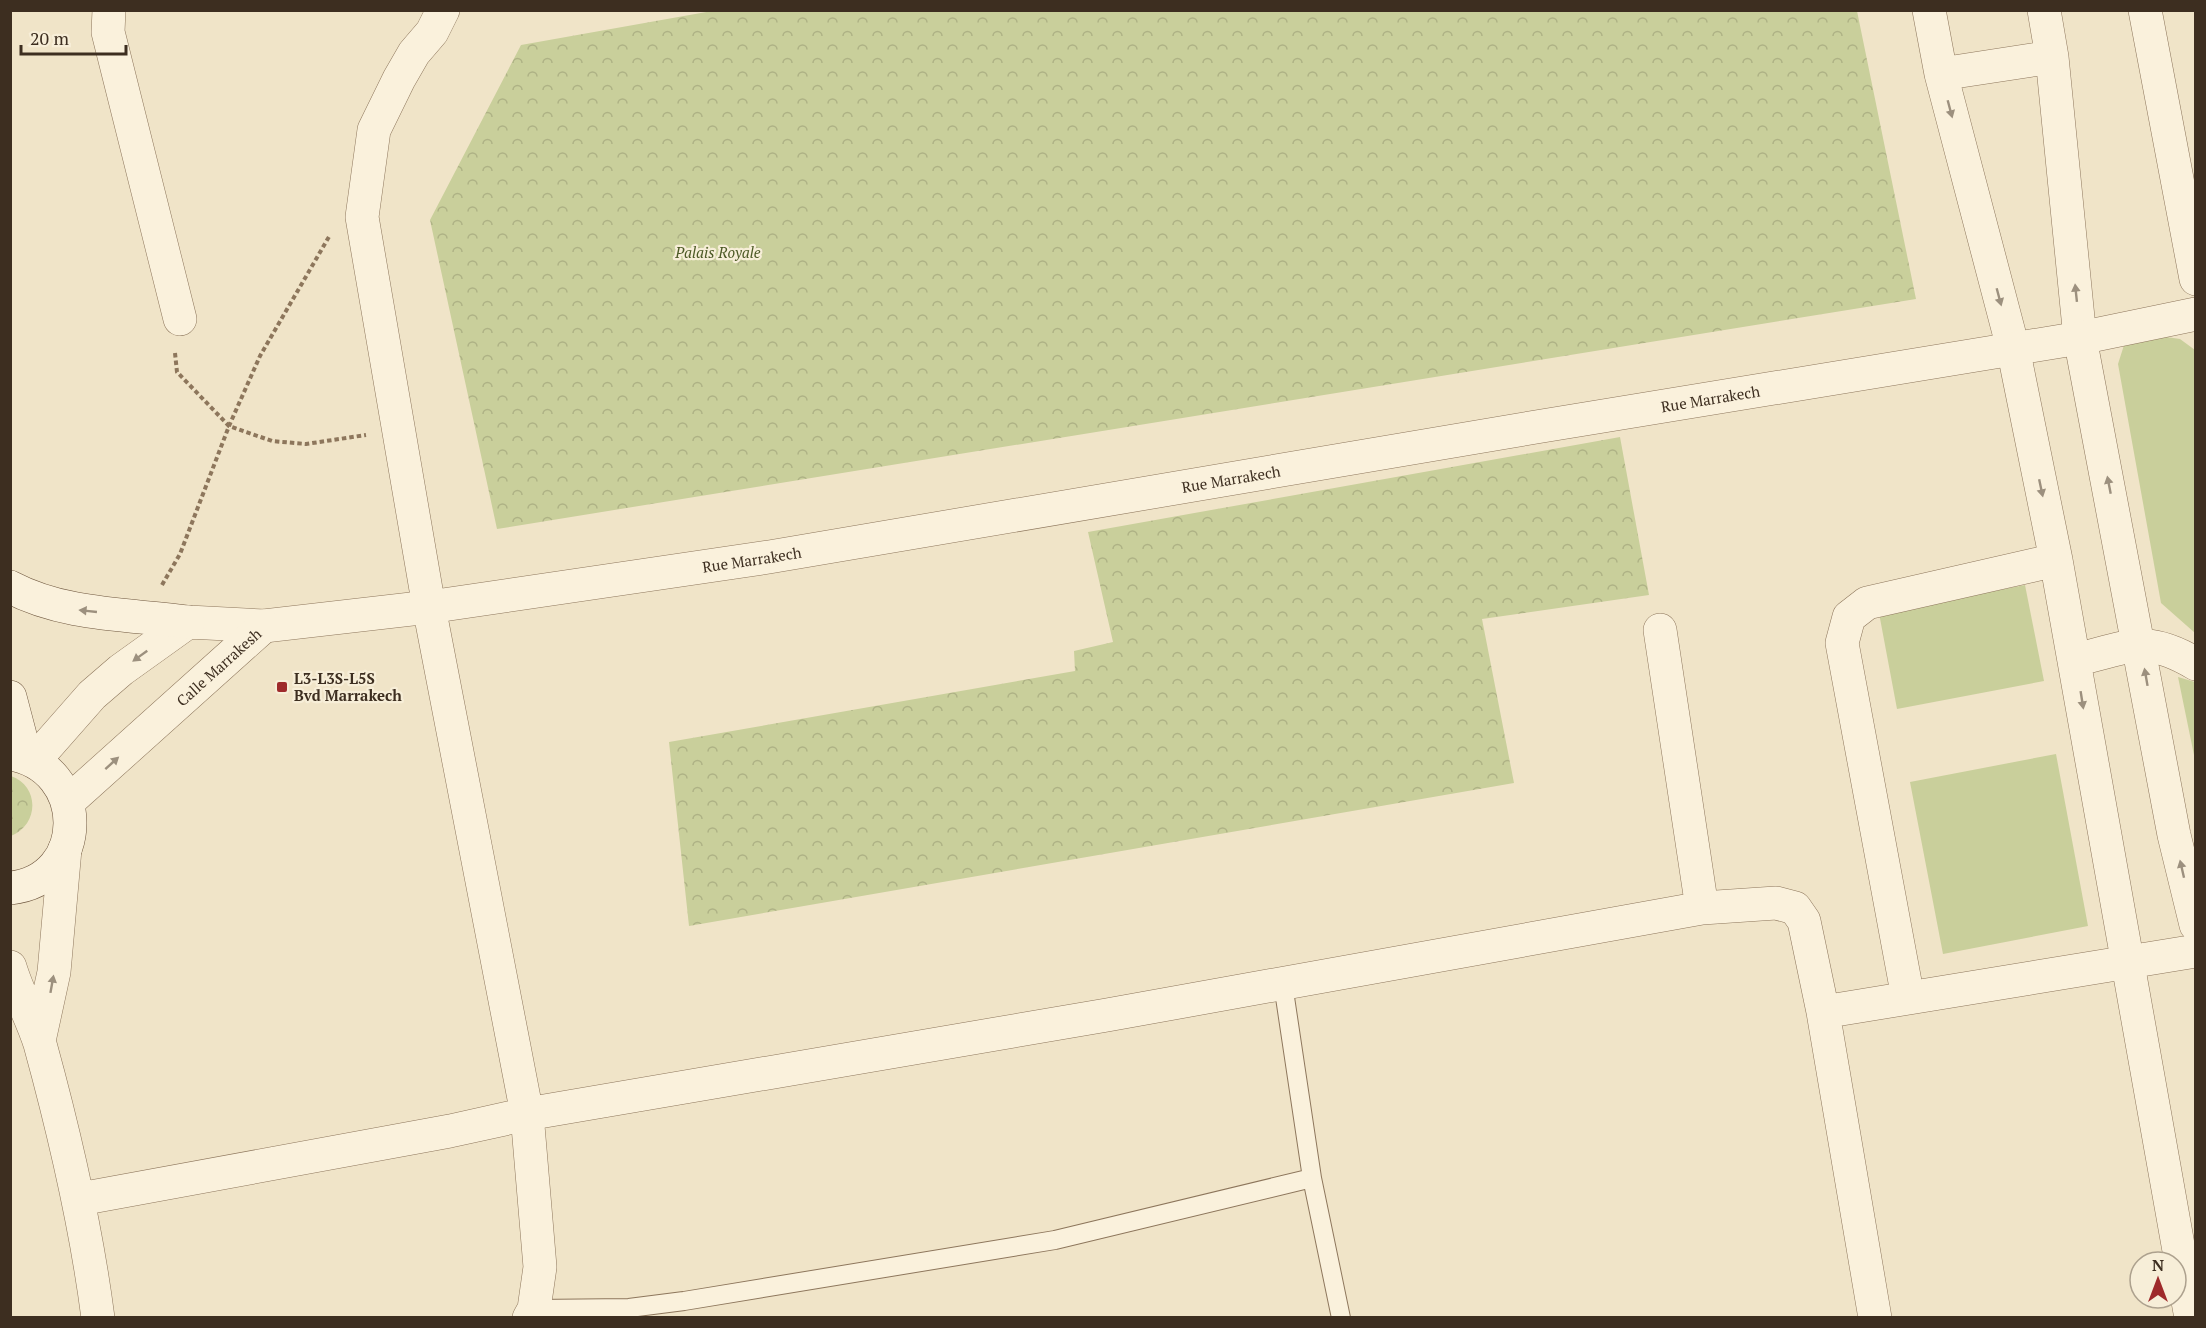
<svg xmlns="http://www.w3.org/2000/svg" width="2206" height="1328" font-family="'PT Serif',serif">
	<style>
		.grass { fill: #c9cf9b }
		.forest { fill: url(#forest-crowns) }
		.lines { fill: none; stroke-linecap: round; stroke-linejoin: round }
		.service-casing { stroke: #8d765c; stroke-width: 20 }
		.minor-casing { stroke: #8d765c; stroke-width: 34 }
		.tertiary-casing { stroke: #8d765c; stroke-width: 34 }
		.secondary-casing { stroke: #6f573f; stroke-width: 34 }
		.path { stroke: #8d765c; stroke-width: 4; stroke-dasharray: 4.5 3; stroke-linecap: butt }
		.service { stroke: #faf1dc; stroke-width: 18 }
		.minor { stroke: #faf1dc; stroke-width: 33 }
		.tertiary { stroke: #faf1dc; stroke-width: 33 }
		.secondary { stroke: #faf1dc; stroke-width: 33 }
		.oneway { fill: #9c907e }
		.poi-dot { fill: #9e2a2b; stroke: #f7eed8; stroke-width: 2 }
		.labels { text-anchor: middle; dominant-baseline: central; stroke-width: 4.5; stroke-linejoin: round; paint-order: stroke }
		.park-label { font-size: 15px; font-style: italic; fill: #4d5a26; stroke: #f7eed8 }
		.street-label { font-size: 15px; fill: #3d2e20; stroke: #f7eed8 }
		.poi-label { font-size: 15px; font-weight: bold; fill: #3d2e20; stroke: #f7eed8; text-anchor: start }
	</style>
	<defs>
		<pattern id="forest-crowns" width="20" height="18" patternUnits="userSpaceOnUse" patternTransform="scale(1.5)"><rect width="20" height="18" fill="#c9cf9b"/><path d="M2 6a3 3 0 1 1 6 0M12 15a3 3 0 1 1 6 0" fill="none" stroke="#aeb285"/></pattern>
	</defs>
	<rect width="100%" height="100%" fill="#f0e4c8"/>
	<path class="grass" d="M2145 334 2180 339 2195 350V633L2161 603 2118 364 2125 342Z
		M2025 585 2044 681 1897 709 1879 613Z
		M2178 677 2195 682V760Z
		M2056 754 2088 926 1943 954 1910 782Z"/>
	<path class="forest" d="M712 11H1857L1916 299 497 529 430 220 521 45Z
		M1620 437 1649 595 1482 619 1514 783 689 926 669 742 1075 671 1074 651 1113 642 1088 532Z
		M11 776C40 786 39 825 11 836Z"/>
	<g class="lines">
		<defs>
			<path id="service" d="M1283 984 1312 1178 1341 1318
				M534 1309 629 1308 684 1301 1055 1240 1312 1178"/>
			<path id="minor" d="M109 10 108 32 180 319
				M443 10 432 32 414 53 399 79 374 130 362 217 429 607 527 1114 540 1267 534 1309 529 1318
				M1929 10 1941 74 2013 348 2056 560 2191 1318
				M2044 10 2052 57 2080 338 2174 835 2196 925
				M2145 10 2196 279
				M1941 74 2052 57
				M1660 630 1702 908
				M2076 660C2128 647 2146 634 2196 664
				M10 967C18 994 32 1018 40 1044 65 1135 86 1225 98 1318
				M1908 998 1842 643 1849 617 1867 603 2056 560
				M1823 1012 2196 951
				M39 1041 54 972 65 849
				M80 1199 450 1131 527 1114 1107 1015 1702 908 1776 903 1795 908 1804 921 1823 1012 1875 1318"/>
			<g id="tertiary">
				<path id="s1" d="M34 761 92 695 121 670 188 622 264 626 429 607 769 557 1536 427 2080 338 2196 314"/>
				<path id="s2" d="M69 801 264 626"/>
			</g>
			<path id="secondary" d="M10 587C65 616 128 614 188 622
				M10 697 26 758
				M10 754C90 767 90 880 10 888"/>
		</defs>
		<use href="#service" class="service-casing"/>
		<use href="#minor" class="minor-casing"/>
		<use href="#tertiary" class="tertiary-casing"/>
		<use href="#secondary" class="secondary-casing"/>
		<path class="path" d="M175 353 177 372 229 426 272 441 306 444 366 435
			M162 585 180 554 229 426 260 356 330 235"/>
		<use href="#service" class="service"/>
		<use href="#minor" class="minor"/>
		<use href="#tertiary" class="tertiary"/>
		<use href="#secondary" class="secondary"/>
	</g>
	<defs><path id="oneway-solid" d="M-6-.8H1V-3.2L6.5 0L1 3.2V.8H-6Z" transform="scale(1.5)"/></defs>
	<g class="oneway">
		<use href="#oneway-solid" transform="translate(1950 109) rotate(75)"/>
		<use href="#oneway-solid" transform="translate(2076 293) rotate(-96)"/>
		<use href="#oneway-solid" transform="translate(1999 297) rotate(75)"/>
		<use href="#oneway-solid" transform="translate(2109 485) rotate(-101)"/>
		<use href="#oneway-solid" transform="translate(2041 488) rotate(78)"/>
		<use href="#oneway-solid" transform="translate(88 611) rotate(-174)"/>
		<use href="#oneway-solid" transform="translate(140 656) rotate(144)"/>
		<use href="#oneway-solid" transform="translate(2146 677) rotate(-100)"/>
		<use href="#oneway-solid" transform="translate(2082 700) rotate(81)"/>
		<use href="#oneway-solid" transform="translate(112 763) rotate(-42)"/>
		<use href="#oneway-solid" transform="translate(2182 869) rotate(-103)"/>
		<use href="#oneway-solid" transform="translate(52 984) rotate(-80)"/>
	</g>
	<rect class="poi-dot" x="276" y="681" width="12" height="12" rx="3"/>
	<g class="labels">
		<g class="park-label">
			<text x="718" y="252">Palais Royale</text>
		</g>
		<g class="street-label">
			<text stroke="none"><textPath href="#s1" startOffset="1749">Rue Marrakech</textPath></text>
			<text stroke="none"><textPath href="#s1" startOffset="1263">Rue Marrakech</textPath></text>
			<text stroke="none"><textPath href="#s1" startOffset="777">Rue Marrakech</textPath></text>
			<text stroke="none"><textPath href="#s2" startOffset="201">Calle Marrakesh</textPath></text>
		</g>
		<g class="poi-label">
			<text x="294" y="678">L3-L3S-L5S<tspan x="294" dy="17">Bvd Marrakech</tspan></text>
		</g>
	</g>
	<rect width="2206" height="1328" fill="none" stroke="#3d2e20" stroke-width="24"/>
	<g transform="translate(2158 1280)"><circle r="28" fill="#f7eed8" stroke="#ada18e" stroke-width="1.5"/>
	<path d="M0-4.5L10 22L0 15L-10 22Z" fill="#9e2a2b"/>
	<text y="-9" font-size="16" font-weight="bold" text-anchor="middle" fill="#3d2e20">N</text>
	</g>
	<path d="M21 45v9h105v-9" fill="none" stroke="#3d2e20" stroke-width="3"/>
	<text x="30" y="45" font-size="18" fill="#3d2e20" stroke="#f7eed8" stroke-width="4.5" paint-order="stroke">20 m</text>
</svg>
